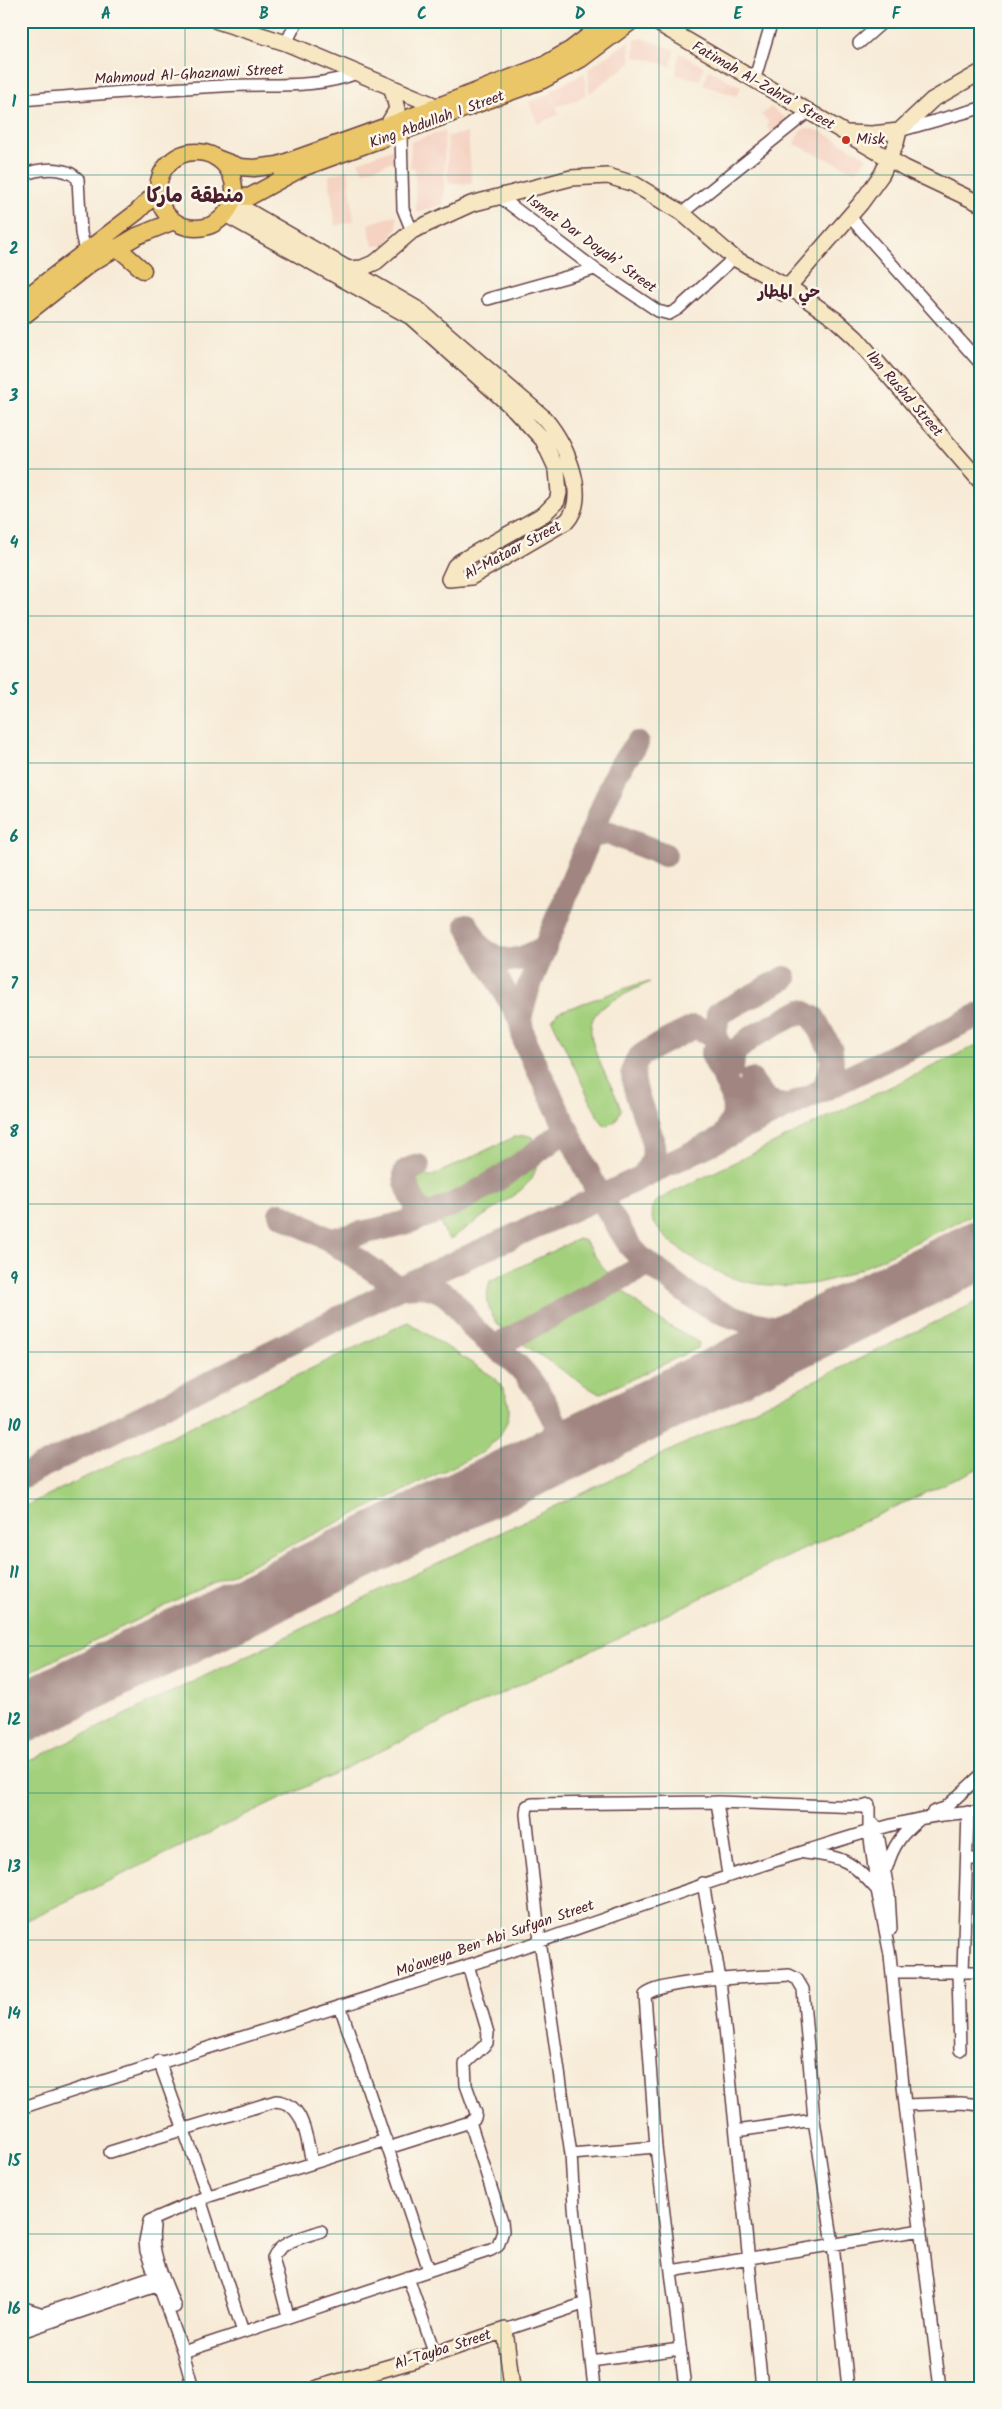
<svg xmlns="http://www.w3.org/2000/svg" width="1002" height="2409" font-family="Kalam,'Playpen Sans Arabic',sans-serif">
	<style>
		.built { fill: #f5d2c2 }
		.green { fill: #a3d07c; stroke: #767854 }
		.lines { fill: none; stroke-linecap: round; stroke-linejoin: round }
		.taxiway { stroke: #a08581; stroke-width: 24 }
		.runway { stroke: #a08581; stroke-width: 60 }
		.street-casing { stroke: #643e45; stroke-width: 14 }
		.secondary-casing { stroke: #643e45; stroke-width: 18 }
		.primary-casing { stroke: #643e45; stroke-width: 19 }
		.street { stroke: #fff; stroke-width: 11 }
		.secondary { stroke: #f7e8c3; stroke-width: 15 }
		.primary { stroke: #eac669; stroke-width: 16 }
		.grid { fill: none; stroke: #0f766e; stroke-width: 1; stroke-opacity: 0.55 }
		.poi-dot { fill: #c8321e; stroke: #fbf7ec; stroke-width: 2 }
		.labels { text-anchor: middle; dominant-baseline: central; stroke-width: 5; stroke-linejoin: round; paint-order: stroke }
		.street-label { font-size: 15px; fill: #4a1f2b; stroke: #fbf7ec }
		.poi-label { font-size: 15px; fill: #4a1f2b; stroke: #fbf7ec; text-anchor: start }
		.neighbourhood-label { font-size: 16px; font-weight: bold; fill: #4a1f2b; stroke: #fbf7ec }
		.district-label { font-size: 20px; font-weight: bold; fill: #4a1f2b; stroke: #fbf7ec }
		.neatline { fill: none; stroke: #0f766e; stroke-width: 2 }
		.grid-label { font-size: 16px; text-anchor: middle; font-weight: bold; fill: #0f766e }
	</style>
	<rect width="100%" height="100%" fill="#fbf7ec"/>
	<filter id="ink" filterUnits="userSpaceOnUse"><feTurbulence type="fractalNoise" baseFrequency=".02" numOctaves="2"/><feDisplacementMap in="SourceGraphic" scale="10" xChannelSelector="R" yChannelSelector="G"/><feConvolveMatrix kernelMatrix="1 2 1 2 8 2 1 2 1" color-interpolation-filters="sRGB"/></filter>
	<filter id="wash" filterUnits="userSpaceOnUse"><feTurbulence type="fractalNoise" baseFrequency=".0096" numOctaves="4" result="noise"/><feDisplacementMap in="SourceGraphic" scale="20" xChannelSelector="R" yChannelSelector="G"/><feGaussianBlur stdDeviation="1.12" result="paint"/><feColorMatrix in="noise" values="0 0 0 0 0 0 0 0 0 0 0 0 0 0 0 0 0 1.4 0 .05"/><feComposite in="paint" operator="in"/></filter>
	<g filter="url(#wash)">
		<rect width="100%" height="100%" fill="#f7ebd7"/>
		<path class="built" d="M642 38 674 50 671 67 653 60 634 57 635 40Z
			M629 41 631 63 589 93 588 69Z
			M679 53 704 67 700 80 676 75Z
			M709 70 741 87 736 96 703 85Z
			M585 73 586 95 570 103 556 106 550 91Z
			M550 93 559 114 538 124 529 102Z
			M771 107 788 120V125L774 137 766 125 769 122 761 115Z
			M806 128 820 131 867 157 856 172 794 144 800 131Z
			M445 130 444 204 416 213 415 168H410L411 142Z
			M468 133 472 184 448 183 447 136Z
			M399 146V159L363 172 358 162Z
			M348 170 354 221 335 226 329 175Z
			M396 215 397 227 386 246H373L368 224Z"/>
		<path class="green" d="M650 982C591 1011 575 1012 607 1078 612 1088 618 1099 621 1110L616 1121 605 1126 598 1117 552 1020 558 1012 638 984Z
			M981 1043V1211C953 1224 926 1237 898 1251 867 1266 837 1282 802 1285 777 1287 751 1285 727 1276 708 1269 644 1233 652 1208 654 1201 663 1198 669 1194Z
			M525 1135 532 1137 536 1152C524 1175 459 1208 434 1214L415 1180 424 1175 430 1177 514 1137Z
			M538 1163 532 1179 521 1190 449 1240 440 1223 513 1181Z
			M578 1239 585 1241C614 1287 645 1317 695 1339L699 1343 698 1348 602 1393 594 1391 502 1330C489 1315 484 1301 490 1281Z
			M981 1300V1467L772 1564 21 1923V1765Z
			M408 1322 495 1378C520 1407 509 1430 483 1452L21 1676V1508Z"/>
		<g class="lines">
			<path class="taxiway" d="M637 743 617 771 528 989 520 1019 525 1043 600 1197 630 1246 641 1258 691 1296 717 1311 748 1322 806 1334
				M590 836 610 833 665 855
				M467 925 520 1019
				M479 946C504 967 517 962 544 948
				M715 1036 718 1014 785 978
				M712 1054 733 1097 734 1115 724 1137
				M744 1128 754 1102 751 1080 766 1100 786 1107
				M418 1166C415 1167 409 1169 406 1171 400 1178 418 1209 422 1217
				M646 1171C648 1167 652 1162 653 1158 659 1130 620 1082 638 1059 643 1051 684 1033 694 1027 719 1034 721 1047 732 1068L734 1052 752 1037 801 1011 814 1018 831 1050 832 1064 824 1089
				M280 1214 330 1240 399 1288C422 1284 442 1286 457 1306 463 1313 467 1321 473 1328 487 1342 505 1353 519 1367 542 1391 554 1420 568 1449
				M330 1240C368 1231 408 1225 445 1208 490 1188 528 1159 567 1129
				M496 1346 648 1264
				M21 1477 399 1288 600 1197 981 1014"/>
			<path class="runway" d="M21 1714 981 1249"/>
		</g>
	</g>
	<g filter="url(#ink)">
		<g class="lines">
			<defs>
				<path id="street" d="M286 43 297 21
					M859 43 884 21
					M754 81 772 21
					M21 100C88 95 155 89 222 86 266 83 315 90 357 73
					M899 131 981 108
					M401 134 403 209 412 231
					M21 176C38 168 64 165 78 179L81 233 85 251
					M500 197 595 269 658 311 669 314 678 309 734 258
					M682 213 808 112
					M849 216 981 364
					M488 299 595 269
					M717 1802 728 1875
					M933 1812 945 1808 981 1775
					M874 1824 877 1829 889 1895 891 1929
					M805 1853C843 1857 851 1860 876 1889
					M967 1859H981
					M887 1867C893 1846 902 1833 919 1820
					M703 1883 720 1979 762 2388
					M892 1972H981
					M958 1972 960 2050
					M963 1972 968 1812
					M340 2006 429 2270
					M159 2061 208 2197
					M905 2105 961 2103 981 2105
					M21 2108C194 2050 369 2000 541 1941 630 1910 719 1878 809 1850 865 1832 921 1813 981 1812
					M736 2131 814 2120
					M388 2148 470 2122 475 2118 476 2113 466 2085 465 2064 487 2043 488 2033 468 1965
					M110 2152 276 2101C305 2103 306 2138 312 2162
					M571 2154 656 2147
					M200 2199 243 2332
					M154 2227C150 2254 166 2282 175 2307
					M671 2271 921 2230
					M408 2277 435 2354
					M21 2307 43 2314
					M288 2316 273 2258C280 2241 305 2237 321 2231
					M21 2321 160 2274
					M505 2330 583 2304
					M21 2332 165 2283
					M183 2352 491 2250 498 2246 503 2231 502 2222 470 2122
					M591 2361 680 2349
					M193 2388 183 2352 146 2251 145 2241 149 2221 200 2199 386 2140
					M594 2388 574 2207 571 2154 540 1941 526 1814 527 1806 532 1804 717 1802 862 1807 869 1805V1831L877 1890 890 1955 905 2105 940 2388
					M685 2388 656 2147 645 1995C664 1979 760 1977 789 1975L797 1979 803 1989 814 2120 833 2244 848 2388"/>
				<path id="secondary" d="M217 21 286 43 436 106
					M654 21 905 168 981 204
					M387 126 397 109 392 89
					M848 133 872 134 899 131
					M225 214 411 317 515 410 543 440 557 470 559 493 557 501 544 514 461 561 455 566 449 579 471 577 567 521C590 495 564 438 542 416L419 310 232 202
					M347 269 362 268 376 262 412 231 471 204 571 178 608 176 634 184 682 213 734 258 795 291 836 320 856 338 981 482
					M783 293 861 203 882 174 896 143 899 131 932 100 981 72
					M318 2388 435 2354 505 2330 512 2388"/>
				<path id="primary" d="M158 190a38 38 0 1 1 76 0a38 38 0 1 1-76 0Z
					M216 158 240 167 254 168 278 165 387 126 544 65 570 50 608 21
					M233 196 249 197 302 168 543 80 581 59 632 21
					M117 247 143 270
					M21 301 137 212 158 191
					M21 318 91 263 137 236 174 221"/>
			</defs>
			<use href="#street" class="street-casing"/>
			<use href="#secondary" class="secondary-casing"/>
			<use href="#primary" class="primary-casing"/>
			<use href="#street" class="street"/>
			<use href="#secondary" class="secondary"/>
			<use href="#primary" class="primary"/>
		</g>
	</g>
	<path class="grid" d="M185 21V2388M343 21V2388M501 21V2388M659 21V2388M817 21V2388M21 175H981M21 322H981M21 469H981M21 616H981M21 763H981M21 910H981M21 1057H981M21 1204H981M21 1352H981M21 1499H981M21 1646H981M21 1793H981M21 1940H981M21 2087H981M21 2234H981"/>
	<circle class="poi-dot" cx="846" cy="140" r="5"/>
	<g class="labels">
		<g class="street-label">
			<text transform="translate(189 75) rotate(-3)">Mahmoud Al-Ghaznawi Street</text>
			<text transform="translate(763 86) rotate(30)">Fatimah Al-Zahra’ Street</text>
			<text transform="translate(437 120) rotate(-20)">King Abdullah I Street</text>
			<text transform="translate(591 244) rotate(36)">Ismat Dar Doyah’ Street</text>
			<text transform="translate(904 394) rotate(49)">Ibn Rushd Street</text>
			<text transform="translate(513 551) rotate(-28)">Al-Mataar Street</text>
			<text transform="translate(495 1939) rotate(-19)">Mo'aweya Ben Abi Sufyan Street</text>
			<text transform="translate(443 2350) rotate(-18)">Al-Tayba Street</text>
		</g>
		<g class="poi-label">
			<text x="856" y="140">Misk</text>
		</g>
		<g class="neighbourhood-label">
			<text x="789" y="292">حي المطار</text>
		</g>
		<g class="district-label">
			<text x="195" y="197">منطقة ماركا</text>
		</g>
	</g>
	<rect width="1002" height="2409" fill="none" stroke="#fbf7ec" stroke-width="55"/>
	<rect x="28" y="28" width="946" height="2354" class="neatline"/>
	<g class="grid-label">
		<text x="106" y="19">A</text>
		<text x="264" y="19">B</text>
		<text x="422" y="19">C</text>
		<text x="580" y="19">D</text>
		<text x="738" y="19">E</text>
		<text x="896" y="19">F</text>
		<text x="14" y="107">1</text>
		<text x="14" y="254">2</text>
		<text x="14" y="401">3</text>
		<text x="14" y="548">4</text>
		<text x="14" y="695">5</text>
		<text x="14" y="842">6</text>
		<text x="14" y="989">7</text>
		<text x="14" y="1137">8</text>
		<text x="14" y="1284">9</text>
		<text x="14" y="1431">10</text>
		<text x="14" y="1578">11</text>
		<text x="14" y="1725">12</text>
		<text x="14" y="1872">13</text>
		<text x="14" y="2019">14</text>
		<text x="14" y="2166">15</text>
		<text x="14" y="2314">16</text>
	</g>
</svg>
